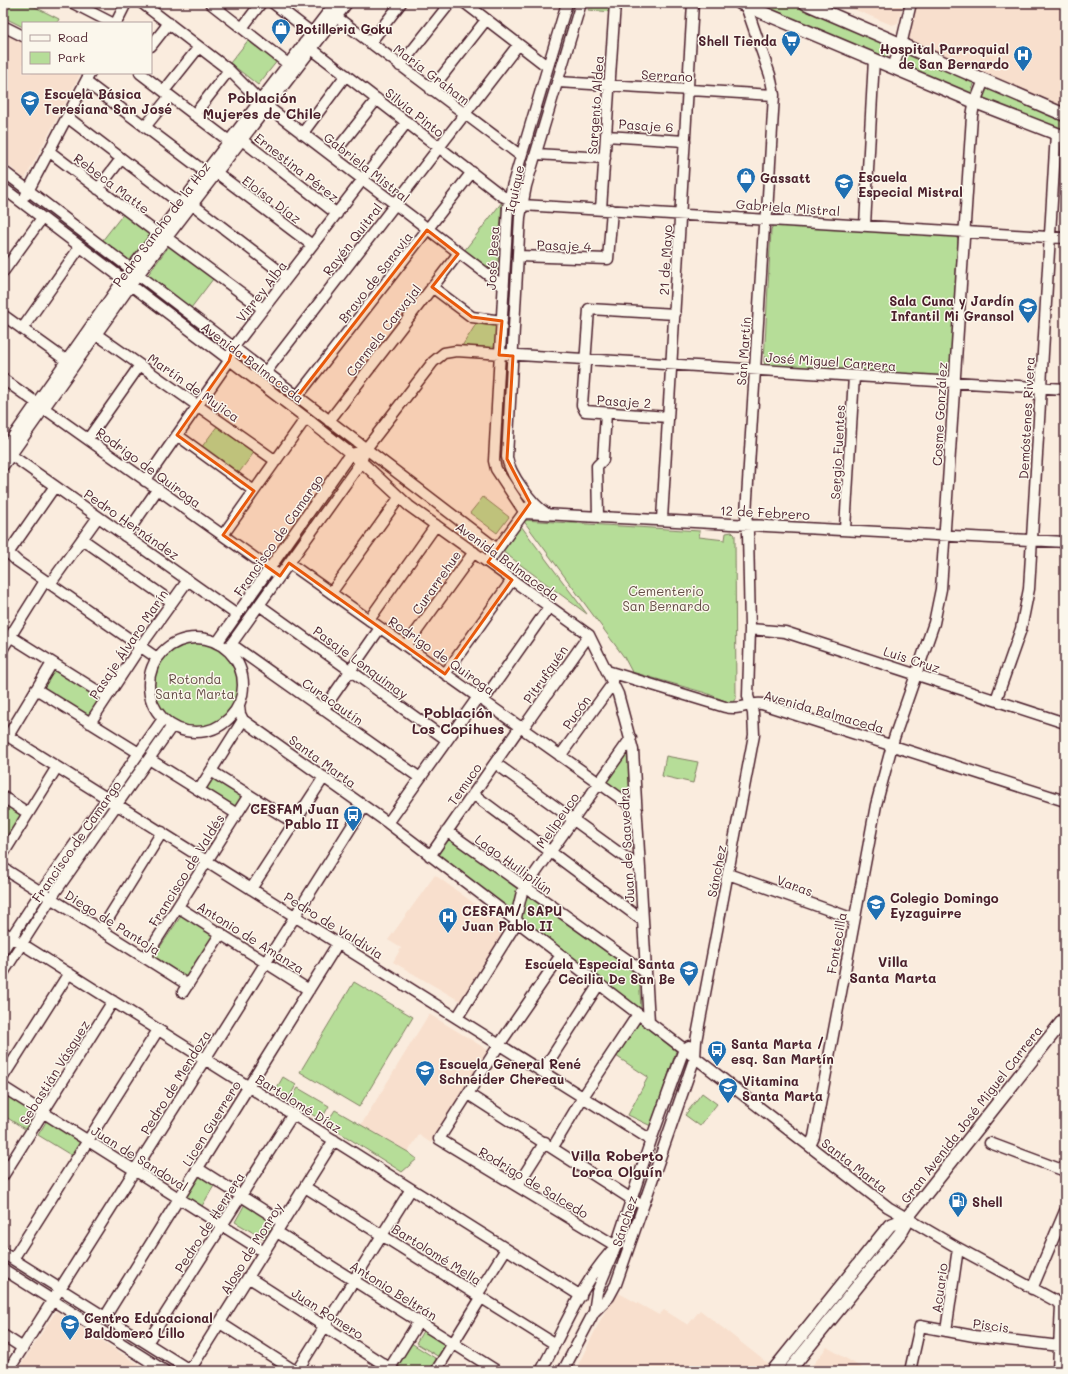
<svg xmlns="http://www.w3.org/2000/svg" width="1068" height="1374" font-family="Mali,sans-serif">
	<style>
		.built { fill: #f8dfcd }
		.green { fill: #b6dd98; stroke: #807e62 }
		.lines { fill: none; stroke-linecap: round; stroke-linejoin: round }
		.minor-casing { stroke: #4a1f2b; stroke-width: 13 }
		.major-casing { stroke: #4a1f2b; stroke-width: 15 }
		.minor { stroke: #fbf7ec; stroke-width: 10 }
		.major { stroke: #fbf7ec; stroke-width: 12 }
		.marked { fill: #e8590c; fill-opacity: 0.2; stroke: #e8590c; stroke-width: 3; stroke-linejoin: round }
		.labels { text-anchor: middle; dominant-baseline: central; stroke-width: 3; stroke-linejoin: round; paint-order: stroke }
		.poi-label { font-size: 13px; font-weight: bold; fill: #4a1f2b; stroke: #fbf7ec; text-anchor: start }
		.street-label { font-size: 13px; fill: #4a1f2b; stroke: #fbf7ec }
		.park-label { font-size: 13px; fill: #654e46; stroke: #fbf7ec }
		.neighbourhood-label { font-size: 14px; font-weight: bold; fill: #4a1f2b; stroke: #fbf7ec }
	</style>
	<rect width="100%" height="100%" fill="#faecde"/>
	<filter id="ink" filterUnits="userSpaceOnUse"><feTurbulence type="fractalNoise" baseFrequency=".025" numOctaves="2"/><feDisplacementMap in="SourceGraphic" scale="8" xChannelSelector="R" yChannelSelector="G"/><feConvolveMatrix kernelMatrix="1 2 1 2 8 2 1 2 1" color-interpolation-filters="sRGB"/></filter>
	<g filter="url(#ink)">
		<path class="built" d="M839 3H903L898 23 892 25Z
			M915 3H1065V107L906 40Z
			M3 31 23 41V73H81L25 179 3 161Z
			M435 875 508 928 460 1001 393 962 401 948 388 940Z
			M429 1014 488 1050 431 1143 419 1135 408 1152 361 1125Z
			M617 1292 659 1315 664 1310 688 1325 700 1310 771 1366 766 1371H575L603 1315Z
			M56 1311 149 1371H17Z
			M827 1347 867 1371H808Z"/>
		<path class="green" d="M3 3H27L59 19 57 23H23V27L3 17Z
			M590 3H614L613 12 588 10Z
			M756 3H796L892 46 886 60Z
			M250 38 278 60 258 85 230 63Z
			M903 51 975 81 970 96 899 66Z
			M986 86 1057 117 1065 122V131L981 99Z
			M502 202 497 277 464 251Z
			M124 213 152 235 132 262 102 241Z
			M778 224 954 236 958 239 950 377 766 367 764 362 771 230 772 227Z
			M169 246 213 279 191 308 147 276Z
			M476 324 498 326 496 348 462 346Z
			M218 425 255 451 238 474 201 448Z
			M483 497 509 517 497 533 470 513Z
			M523 520 700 531 699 537 725 540 726 533 732 532 735 535 736 699 734 702 730 703 706 693 632 672 624 657Z
			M521 526 587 614 502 551Z
			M151 685a44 44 0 1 1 88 0a44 44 0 1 1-88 0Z
			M54 669 100 698 88 717 42 688Z
			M627 749 633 804 604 783Z
			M666 756 698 762 693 783 662 776Z
			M211 775 243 796 235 810 201 789Z
			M3 803 22 814 3 846Z
			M446 837 520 889 512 912 435 853Z
			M527 893 639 974 641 1010 518 920Z
			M183 913 216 934 187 978 154 956Z
			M354 982 413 1017 359 1107 300 1072Z
			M638 1021 676 1051 651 1126 628 1115 648 1077 616 1056Z
			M283 1077 296 1085 288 1099 275 1091Z
			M298 1088 329 1106 321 1120 290 1101Z
			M3 1091 39 1113 28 1131 3 1115Z
			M702 1093 717 1104 700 1126 685 1115Z
			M335 1110 408 1152 417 1159 402 1172 326 1124Z
			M49 1117 85 1139 74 1157 38 1135Z
			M199 1174 215 1184 202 1206 186 1197Z
			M245 1204 274 1222 264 1239 235 1222Z
			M423 1331 446 1345 439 1357 416 1343Z
			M411 1343 438 1360 431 1371H406L397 1365Z"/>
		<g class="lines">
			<defs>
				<path id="minor" d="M73 3 112 23
					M142 3 229 70 260 101 504 287
					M210 3 288 64
					M273 3 312 33
					M465 3 548 67
					M331 13 521 156
					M116 23 126 3
					M3 26 23 36
					M242 28 261 3
					M304 43 502 196 522 205 1065 238
					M370 43 401 3
					M151 46 169 23
					M400 66 450 3
					M893 67 901 45 911 3
					M140 73 229 141
					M86 82 205 172
					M558 82 774 95
					M431 90 486 20
					M164 91 199 47
					M194 115 229 70
					M67 117 181 204
					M145 127 170 96
					M302 134 346 75
					M606 136 685 141
					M242 140 337 214
					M50 152 158 234
					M536 154 605 158
					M332 156 377 99
					M3 171 497 549
					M217 173 312 245
					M3 188 306 418 365 465 409 506 589 635 618 694 633 750 649 1022
					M98 189 121 159
					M26 195 90 73
					M192 204 287 277
					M601 209 615 3
					M865 225 874 59
					M167 238 263 309
					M518 256 608 259 612 210
					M3 272 42 218
					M432 287 472 317 502 321
					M3 315 67 361
					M22 329 80 247
					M96 334 276 461
					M265 373 518 45
					M3 379 280 576
					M297 397 472 172
					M668 417 585 411 582 405 589 309 675 314
					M329 421 458 254
					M177 435 254 491
					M88 439 140 365
					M3 451 131 269 335 3
					M11 455 237 615
					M3 466 138 275 347 3
					M145 481 229 361 233 348 407 122
					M525 513 1065 542
					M525 513 496 469 494 461 508 207 512 187 567 3
					M546 513C532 505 509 473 507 457L520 217 526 186 581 3
					M598 516 597 466 603 460 606 413
					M662 519 693 3
					M845 529 854 376
					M223 535 306 418
					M125 536 157 490
					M82 539 172 602
					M3 548 17 561 157 658
					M9 552 55 486
					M488 562 528 507
					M289 563 637 810
					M50 584 98 517
					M331 593 399 498
					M259 605 447 740
					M369 620 436 525
					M750 629 785 632 1065 723
					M10 636 107 697
					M149 685a47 47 0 1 1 94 0a47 47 0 1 1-94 0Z
					M217 643 350 454 356 453
					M231 644 420 778
					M406 646 474 552
					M3 648 45 581
					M227 650 361 462 365 450 433 362 444 353 456 351 1065 389
					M607 671 725 707C741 711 750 702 762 704L1065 801
					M445 674 512 580
					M36 689 139 753
					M996 700 1021 629 1029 589 1056 133
					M483 701 549 607
					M239 706 240 714 243 720 388 823 684 1049 888 1207 958 1248 1065 1306
					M323 710 380 628
					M90 723 140 647 188 580
					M3 733 651 1140
					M8 736 52 663
					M560 756 613 683
					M149 759 237 814
					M495 763 640 868
					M211 771 294 823
					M199 790 243 720
					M473 794 642 920
					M3 797 28 813
					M388 823 478 697
					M447 831 646 973
					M3 854 57 767
					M430 856 520 727 526 724 589 635
					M3 868 188 985
					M728 874 854 919
					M251 889 324 777
					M178 907 309 990
					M101 930 162 832
					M3 932 581 1296
					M3 950 41 892 163 719
					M145 958 249 795
					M3 973 51 898 172 726
					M183 992 221 933
					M457 1018 517 922 516 917 522 892 631 738
					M542 1072 599 984
					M3 1077 69 973
					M3 1087 264 1252
					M468 1094 636 1202
					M990 1143 1065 1171
					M810 1146 814 1137 876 805 894 738 934 623 941 589 972 116 974 105 984 80
					M553 1147 583 1097 638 1014
					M197 1168 282 1222
					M3 1176 113 1001
					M517 1186 545 1142
					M305 1187 555 1344
					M277 1232 497 1371
					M3 1253 191 1371
					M13 1259 158 1030
					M3 1269 165 1371
					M248 1277 394 1371
					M1032 1289 1065 1211
					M477 1295 506 1249
					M594 1312 597 1292 616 1246 651 1140 684 1049 689 1046
					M105 1317 338 943
					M220 1323 295 1371
					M946 1331 958 1248
					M3 1335 23 1348
					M147 1343 293 1114
					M190 1370 334 1140
					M8 1371 364 807
					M297 1371 411 1189
					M388 1371 419 1321
					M436 1371 481 1298
					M541 1371C564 1329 582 1281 616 1246L439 1139 499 1045 561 955
					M563 1371 594 1312 609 1297 616 1284 695 1057 696 1041 754 735 753 713 748 696 750 629 748 533 746 514 764 226 767 213 774 95 770 75 745 3
					M910 1371 920 1326 974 1336 1060 1346
					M1058 1371 1061 1305"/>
				<path id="major" d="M740 3 975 102 1065 137
					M805 3 1065 115
					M773 1371 890 1225 906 1219 917 1205 1065 1018
					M789 1371 902 1231 906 1224V1219"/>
			</defs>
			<use href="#minor" class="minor-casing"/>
			<use href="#major" class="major-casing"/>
			<use href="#minor" class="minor"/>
			<use href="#major" class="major"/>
		</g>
	</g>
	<path class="marked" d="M427 230 458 254 432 287 472 317 502 321 499 355 513 356 507 459 530 503 488 562 512 580 445 674 289 563 280 576 223 535 254 491 177 435 229 361 233 348 297 397Z"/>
	<defs>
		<symbol id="shop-pin" viewBox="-11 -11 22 30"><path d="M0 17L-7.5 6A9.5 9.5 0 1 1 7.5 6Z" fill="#1f6fb2" stroke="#fbf7ec"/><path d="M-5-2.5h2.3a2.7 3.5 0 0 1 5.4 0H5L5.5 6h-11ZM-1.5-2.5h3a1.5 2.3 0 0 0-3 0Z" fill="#fff"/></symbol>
		<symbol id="supermarket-pin" viewBox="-11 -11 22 30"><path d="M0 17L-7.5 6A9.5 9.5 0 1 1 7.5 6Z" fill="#1f6fb2" stroke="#fbf7ec"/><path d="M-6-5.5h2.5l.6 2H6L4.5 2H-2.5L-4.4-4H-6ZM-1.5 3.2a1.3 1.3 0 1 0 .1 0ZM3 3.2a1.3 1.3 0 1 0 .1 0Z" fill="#fff"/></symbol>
		<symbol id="hospital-pin" viewBox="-11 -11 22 30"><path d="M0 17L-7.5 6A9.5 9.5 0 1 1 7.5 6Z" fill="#1f6fb2" stroke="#fbf7ec"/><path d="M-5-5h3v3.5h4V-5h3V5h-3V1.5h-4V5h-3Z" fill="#fff"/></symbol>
		<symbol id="school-pin" viewBox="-11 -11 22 30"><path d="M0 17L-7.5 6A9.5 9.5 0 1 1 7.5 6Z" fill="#1f6fb2" stroke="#fbf7ec"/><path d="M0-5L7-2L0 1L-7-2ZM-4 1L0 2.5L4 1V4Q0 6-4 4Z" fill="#fff"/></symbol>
		<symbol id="bus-pin" viewBox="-11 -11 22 30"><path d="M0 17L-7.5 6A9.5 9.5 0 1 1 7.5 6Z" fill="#1f6fb2" stroke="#fbf7ec"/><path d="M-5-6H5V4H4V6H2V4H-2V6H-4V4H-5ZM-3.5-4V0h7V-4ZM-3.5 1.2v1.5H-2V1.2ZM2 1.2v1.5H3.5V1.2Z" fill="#fff"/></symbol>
		<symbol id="fuel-pin" viewBox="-11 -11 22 30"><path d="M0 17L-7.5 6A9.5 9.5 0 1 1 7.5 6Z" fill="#1f6fb2" stroke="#fbf7ec"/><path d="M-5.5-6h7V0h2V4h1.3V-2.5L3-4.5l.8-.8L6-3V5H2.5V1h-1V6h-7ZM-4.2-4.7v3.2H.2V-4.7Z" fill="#fff"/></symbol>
	</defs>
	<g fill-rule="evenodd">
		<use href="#shop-pin" x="270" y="17" width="22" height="30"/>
		<use href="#supermarket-pin" x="780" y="29" width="22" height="30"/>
		<use href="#hospital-pin" x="1012" y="44" width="22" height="30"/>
		<use href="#school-pin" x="19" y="89" width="22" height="30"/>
		<use href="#shop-pin" x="735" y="166" width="22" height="30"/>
		<use href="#school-pin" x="833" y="172" width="22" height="30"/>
		<use href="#school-pin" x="1017" y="296" width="22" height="30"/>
		<use href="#bus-pin" x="342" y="804" width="22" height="30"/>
		<use href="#school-pin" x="865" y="893" width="22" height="30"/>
		<use href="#hospital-pin" x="437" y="906" width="22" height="30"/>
		<use href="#school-pin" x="678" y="959" width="22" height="30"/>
		<use href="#bus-pin" x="706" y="1039" width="22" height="30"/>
		<use href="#school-pin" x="414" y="1059" width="22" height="30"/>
		<use href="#school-pin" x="717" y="1076" width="22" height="30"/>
		<use href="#fuel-pin" x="947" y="1190" width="22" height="30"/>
		<use href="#school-pin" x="59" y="1313" width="22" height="30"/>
	</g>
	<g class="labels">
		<g class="poi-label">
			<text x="295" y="28">Botilleria Goku</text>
			<text x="777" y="40" text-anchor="end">Shell Tienda</text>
			<text x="1009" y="48" text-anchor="end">Hospital Parroquial<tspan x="1009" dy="15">de San Bernardo</tspan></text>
			<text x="44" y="93">Escuela Básica<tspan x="44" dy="15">Teresiana San José</tspan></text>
			<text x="858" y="176">Escuela<tspan x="858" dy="15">Especial Mistral</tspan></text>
			<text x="760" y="177">Gassatt</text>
			<text x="1014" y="300" text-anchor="end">Sala Cuna y Jardín<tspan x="1014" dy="15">Infantil Mi Gransol</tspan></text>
			<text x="339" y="808" text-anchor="end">CESFAM Juan<tspan x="339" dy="15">Pablo II</tspan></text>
			<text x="890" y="897">Colegio Domingo<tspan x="890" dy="15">Eyzaguirre</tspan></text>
			<text x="462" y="910">CESFAM/ SAPU<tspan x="462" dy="15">Juan Pablo II</tspan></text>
			<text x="675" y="963" text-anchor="end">Escuela Especial Santa<tspan x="675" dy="15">Cecilia De San Be</tspan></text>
			<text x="731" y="1043">Santa Marta /<tspan x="731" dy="15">esq. San Martín</tspan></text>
			<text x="439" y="1063">Escuela General René<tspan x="439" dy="15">Schneider Chereau</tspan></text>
			<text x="742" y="1080">Vitamina<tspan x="742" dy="15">Santa Marta</tspan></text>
			<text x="972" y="1201">Shell</text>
			<text x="84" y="1317">Centro Educacional<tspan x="84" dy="15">Baldomero Lillo</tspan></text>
		</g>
		<g class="street-label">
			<text transform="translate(432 74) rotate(37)">María Graham</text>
			<text transform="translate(667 75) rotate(3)">Serrano</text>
			<text transform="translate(595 105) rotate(-86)">Sargento Aldea</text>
			<text transform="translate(415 112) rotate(38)">Silvia Pinto</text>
			<text transform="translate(646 125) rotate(4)">Pasaje 6</text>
			<text transform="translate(297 167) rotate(38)">Ernestina Pérez</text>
			<text transform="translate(367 167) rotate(38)">Gabriela Mistral</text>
			<text transform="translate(112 183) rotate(37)">Rebeca Matte</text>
			<text transform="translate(514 189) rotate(-78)">Iquique</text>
			<text transform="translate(272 199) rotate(37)">Eloísa Díaz</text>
			<text transform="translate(788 207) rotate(4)">Gabriela Mistral</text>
			<text transform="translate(161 224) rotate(-53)">Pedro Sancho de la Hoz</text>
			<text transform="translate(352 239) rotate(-52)">Rayén Quitral</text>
			<text transform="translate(564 245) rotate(2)">Pasaje 4</text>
			<text transform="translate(492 258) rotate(-87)">José Besa</text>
			<text transform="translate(665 260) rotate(-87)">21 de Mayo</text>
			<text transform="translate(375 277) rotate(-52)">Bravo de Saravia</text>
			<text transform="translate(261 291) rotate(-52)">Virrey Alba</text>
			<text transform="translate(383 330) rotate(-52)">Carmela Carvajal</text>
			<text transform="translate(743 351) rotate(-86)">San Martín</text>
			<text transform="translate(831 361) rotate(4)">José Miguel Carrera</text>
			<text transform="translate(253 362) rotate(37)">Avenida Balmaceda</text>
			<text transform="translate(194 387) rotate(35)">Martín de Mujica</text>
			<text transform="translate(624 401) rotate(4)">Pasaje 2</text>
			<text transform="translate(939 414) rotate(-87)">Cosme González</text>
			<text transform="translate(1026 418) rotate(-87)">Demóstenes Rivera</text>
			<text transform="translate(837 452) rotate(-87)">Sergio Fuentes</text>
			<text transform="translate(149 467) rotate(36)">Rodrigo de Quiroga</text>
			<text transform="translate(765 512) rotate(3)">12 de Febrero</text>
			<text transform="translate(132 524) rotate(35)">Pedro Hernández</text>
			<text transform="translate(278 535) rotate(-55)">Francisco de Camargo</text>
			<text transform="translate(508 561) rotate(36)">Avenida Balmaceda</text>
			<text transform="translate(436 582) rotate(-55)">Curarrehue</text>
			<text transform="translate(128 644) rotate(-56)">Pasaje Álvaro Marín</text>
			<text transform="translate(442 655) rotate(35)">Rodrigo de Quiroga</text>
			<text transform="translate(912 659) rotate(18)">Luis Cruz</text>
			<text transform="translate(361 662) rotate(36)">Pasaje Lonquimay</text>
			<text transform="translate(545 674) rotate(-55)">Pitrufquén</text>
			<text transform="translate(333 701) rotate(35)">Curacautín</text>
			<text transform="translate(824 711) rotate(16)">Avenida Balmaceda</text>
			<text transform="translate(576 712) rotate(-54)">Pucón</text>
			<text transform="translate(323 761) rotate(36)">Santa Marta</text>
			<text transform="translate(464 784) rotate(-55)">Temuco</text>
			<text transform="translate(557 820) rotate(-55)">Melipeuco</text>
			<text transform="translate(76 841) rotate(-55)">Francisco de Camargo</text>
			<text transform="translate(626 845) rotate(-93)">Juan de Saavedra</text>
			<text transform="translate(514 864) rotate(36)">Lago Huilipilún</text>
			<text transform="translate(186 870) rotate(-58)">Francisco de Valdés</text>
			<text transform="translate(716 871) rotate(-79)">Sánchez</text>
			<text transform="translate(795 885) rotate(20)">Varas</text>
			<text transform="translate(113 922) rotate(32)">Diego de Pantoja</text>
			<text transform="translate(334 925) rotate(32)">Pedro de Valdivia</text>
			<text transform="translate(251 937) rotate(32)">Antonio de Amanza</text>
			<text transform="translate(836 943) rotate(-80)">Fontecilla</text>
			<text transform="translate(54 1072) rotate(-58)">Sebastián Vásquez</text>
			<text transform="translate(175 1082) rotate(-58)">Pedro de Mendoza</text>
			<text transform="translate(299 1103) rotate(32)">Bartolomé Díaz</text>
			<text transform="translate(971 1114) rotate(-52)">Gran Avenida José Miguel Carrera</text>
			<text transform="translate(211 1123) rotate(-58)">Licen Guerrero</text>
			<text transform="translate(140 1158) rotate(32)">Juan de Sandoval</text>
			<text transform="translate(855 1165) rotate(38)">Santa Marta</text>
			<text transform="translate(534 1182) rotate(31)">Rodrigo de Salcedo</text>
			<text transform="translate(624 1221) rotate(-72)">Sánchez</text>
			<text transform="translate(209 1222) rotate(-57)">Pedro de Herrera</text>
			<text transform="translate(251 1248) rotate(-58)">Aloso de Monroy</text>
			<text transform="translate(437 1254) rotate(32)">Bartolomé Mella</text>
			<text transform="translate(939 1288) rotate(-82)">Acuario</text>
			<text transform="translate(394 1290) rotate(32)">Antonio Beltrán</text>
			<text transform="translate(328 1313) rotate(33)">Juan Romero</text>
			<text transform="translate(991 1325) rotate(8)">Piscis</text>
		</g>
		<g class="park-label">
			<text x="666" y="590">Cementerio<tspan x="666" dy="15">San Bernardo</tspan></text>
			<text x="195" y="678">Rotonda<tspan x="195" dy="15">Santa Marta</tspan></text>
		</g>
		<g class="neighbourhood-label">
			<text x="262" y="97">Población<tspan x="262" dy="16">Mujeres de Chile</tspan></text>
			<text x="458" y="712">Población<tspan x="458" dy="16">Los Copihues</tspan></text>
			<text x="893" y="961">Villa<tspan x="893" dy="16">Santa Marta</tspan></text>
			<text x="617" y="1155">Villa Roberto<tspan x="617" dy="16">Lorca Olguín</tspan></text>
		</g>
	</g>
	<rect width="1068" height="1374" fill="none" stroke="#fbf7ec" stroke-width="16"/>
	<rect x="8" y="8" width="1052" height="1358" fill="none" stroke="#4a1f2b" stroke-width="1.5" filter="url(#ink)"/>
	<rect x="22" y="22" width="130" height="52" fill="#fbf7ec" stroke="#b4a19f"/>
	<rect x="30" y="35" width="20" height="6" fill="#fbf7ec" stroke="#b4a19f"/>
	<text x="58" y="42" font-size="12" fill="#4a1f2b">Road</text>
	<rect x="30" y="52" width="20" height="12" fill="#b6dd98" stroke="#b4a19f"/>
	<text x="58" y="62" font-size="12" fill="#4a1f2b">Park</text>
</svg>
